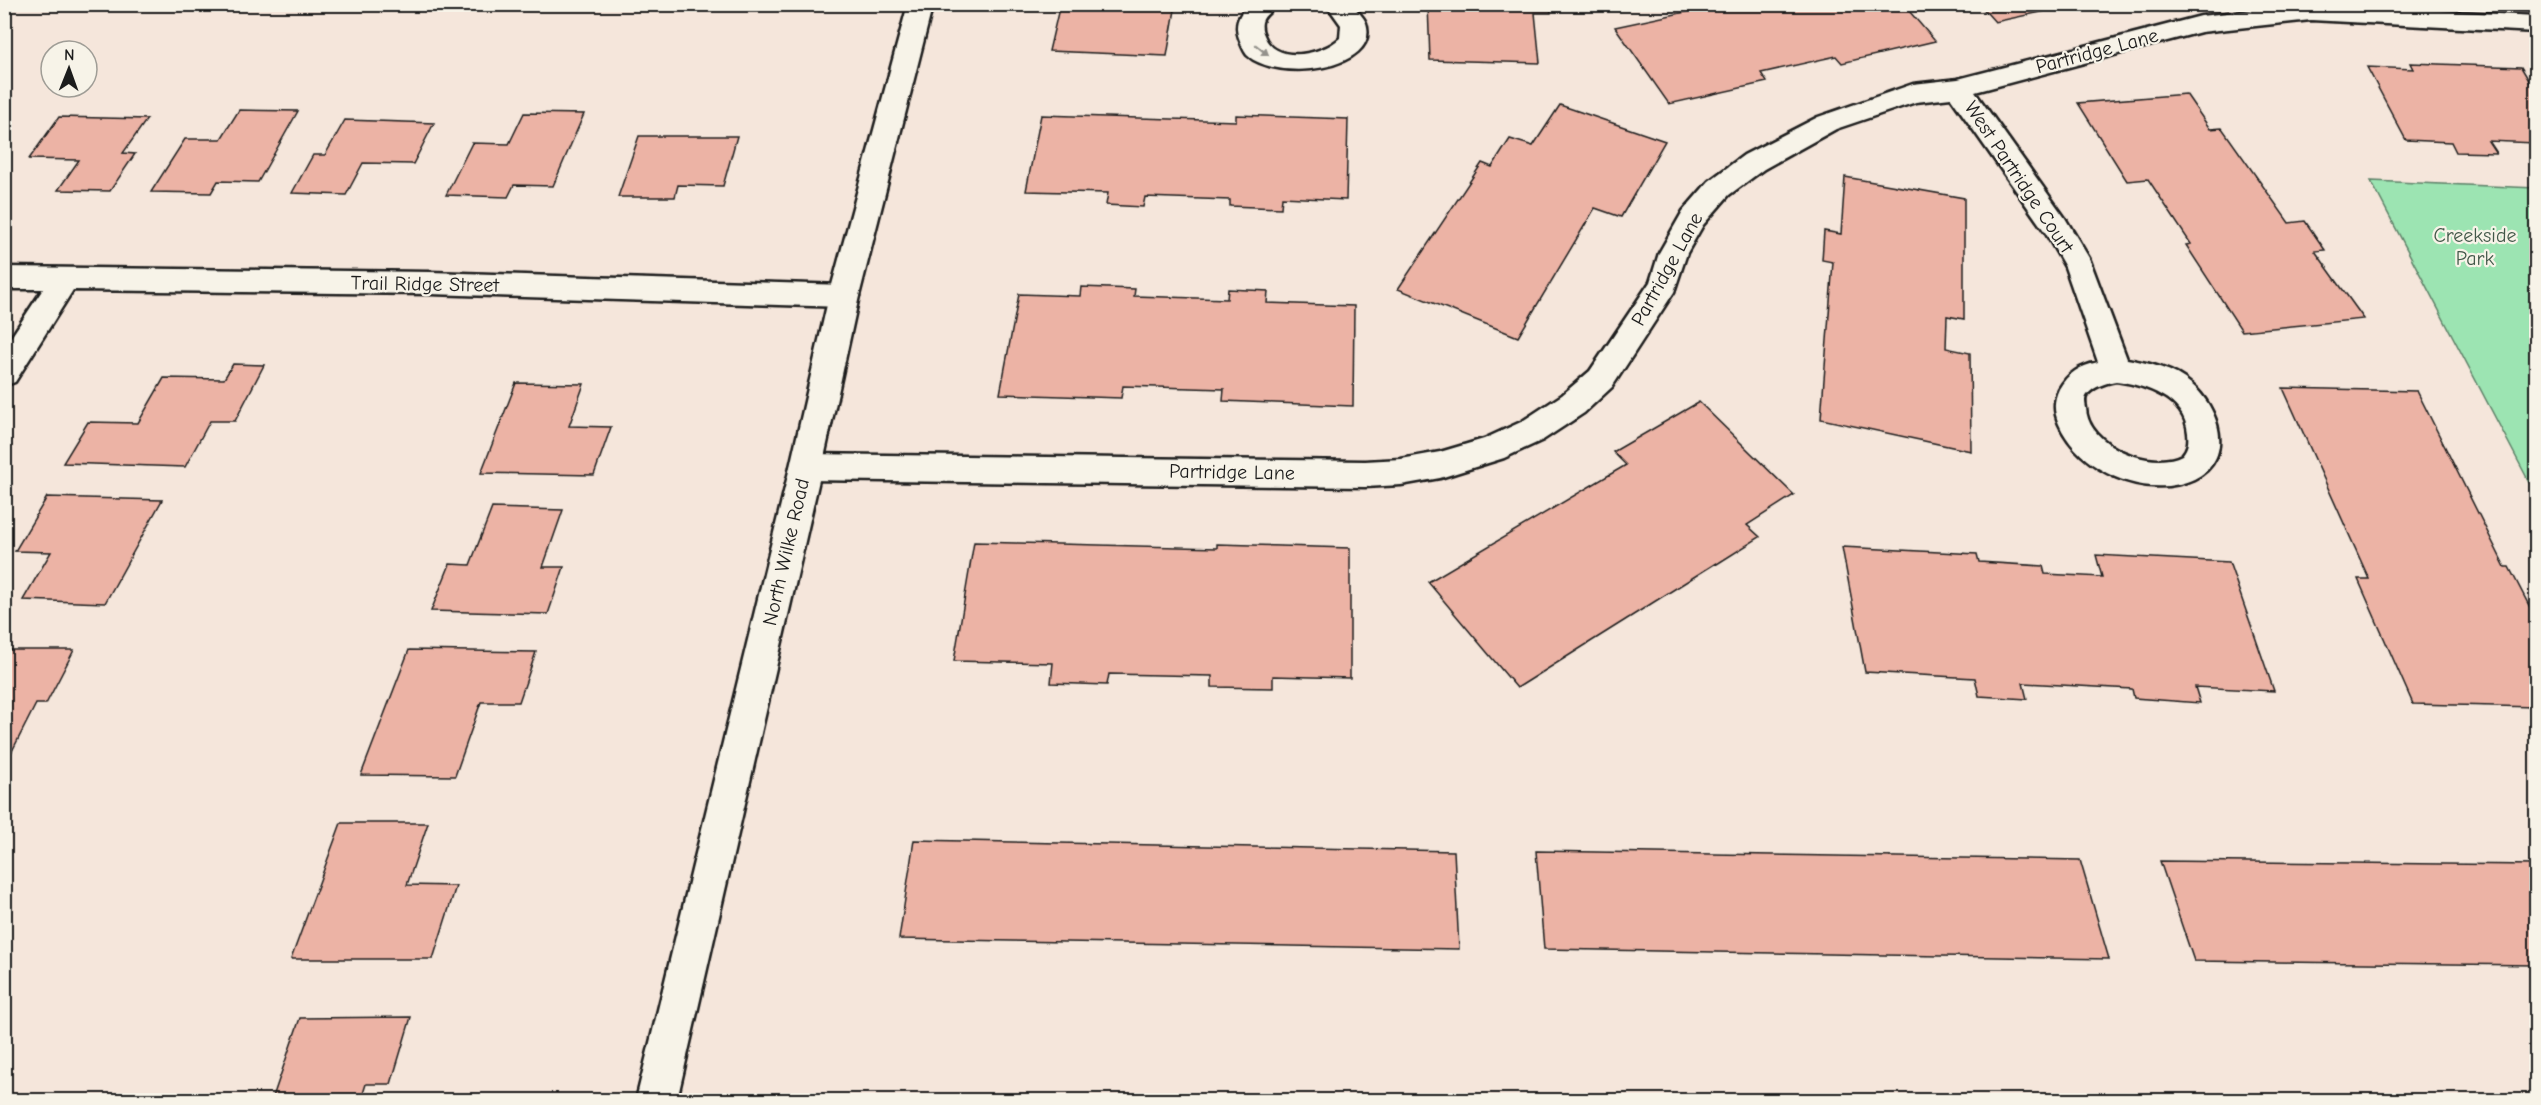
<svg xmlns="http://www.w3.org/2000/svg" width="2541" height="1105" font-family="'Comic Neue',sans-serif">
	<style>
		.green { fill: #9ce4b2; stroke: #5c8067; stroke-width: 1.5 }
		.building { fill: #ecb3a5; stroke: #1c1c1c; stroke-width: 1.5 }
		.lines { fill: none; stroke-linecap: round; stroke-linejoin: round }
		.street-casing { stroke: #1c1c1c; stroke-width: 5 }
		.secondary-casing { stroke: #1c1c1c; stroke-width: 5 }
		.street { fill: #f7f3e8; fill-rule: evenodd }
		.secondary { fill: #f7f3e8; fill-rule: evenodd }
		.oneway { fill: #94928c }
		.labels { text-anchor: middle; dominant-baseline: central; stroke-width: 4.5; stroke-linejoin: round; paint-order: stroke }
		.street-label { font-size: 20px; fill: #1c1c1c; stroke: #f7f3e8 }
		.park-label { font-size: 20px; fill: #425849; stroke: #f7f3e8 }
	</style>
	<rect width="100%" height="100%" fill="#f5e6db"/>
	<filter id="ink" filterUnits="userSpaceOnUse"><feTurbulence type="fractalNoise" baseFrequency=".0167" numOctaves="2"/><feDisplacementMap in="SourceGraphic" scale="12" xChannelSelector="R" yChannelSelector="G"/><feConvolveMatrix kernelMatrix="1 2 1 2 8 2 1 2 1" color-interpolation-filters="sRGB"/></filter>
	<g filter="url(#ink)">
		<path class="green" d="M2371 181 2536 188V495Z"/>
		<path class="building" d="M1060 4H1176L1167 56 1049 51Z
			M1428 4H1550L1551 13H1535L1540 63 1430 60Z
			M1732 4H1903L1935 41 1842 63 1836 56 1761 73 1767 82 1669 104 1615 27 1709 7 1711 9Z
			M1979 4H2078L1995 22Z
			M2410 63 2521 67 2536 92V143L2488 141 2496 153 2456 152 2451 142 2406 140 2367 67 2413 69Z
			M2186 94 2210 129 2222 128 2289 223 2305 221 2325 250 2315 251 2364 319 2242 331 2186 245 2191 244 2148 179 2127 181 2078 103Z
			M1560 105 1665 141 1621 217 1595 208 1518 337 1398 289 1482 163 1492 167 1510 139 1533 146Z
			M239 110 298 111 258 182 218 181 211 193 151 192 185 139H221Z
			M524 113 584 114 553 186 514 185 508 197 446 195 472 143 509 144Z
			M1041 115 1236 121V115L1348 119 1346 200 1282 197 1281 208 1230 206V200L1145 197 1143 207 1106 205 1108 193 1026 191Z
			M59 117 147 119 123 153 135 154 110 191 58 190 79 160 29 159Z
			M345 120 434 123 413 164 363 163 346 195 292 193 313 155H325Z
			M639 136H737L723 186 678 185 675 197H618Z
			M1845 177 1964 198V319L1947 316 1946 348 1970 353 1971 451 1821 419 1833 262 1822 260 1824 231 1841 234Z
			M1081 287 1135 289 1134 296 1227 299 1228 289 1268 291 1267 303 1354 306 1353 406 1223 401 1224 389 1123 386 1121 398 1000 394 1019 294 1080 296Z
			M233 364 264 365 235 421H210L185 467 63 463 88 422 138 423 164 378 224 379Z
			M516 383 584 384 569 426 611 427 594 475 481 473Z
			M2283 388 2417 391 2505 567H2509L2536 619V707L2413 704 2358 579H2369Z
			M1699 402 1794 495 1747 525 1760 537 1717 564 1716 563 1517 688 1428 582 1626 465 1613 452Z
			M47 497 162 500 105 603 23 600 51 552 15 551Z
			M492 508 563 510 543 567H564L548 614 431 611 450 564 470 565Z
			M974 542 1217 548V544L1350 548V678L1273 676V688L1212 687V676L1109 674 1107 685 1051 683 1053 663 954 661Z
			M1842 547 1977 554 1979 562 2043 566 2045 574 2102 577 2096 555 2229 562 2274 691 2195 687 2200 703 2134 698 2132 689 2023 683 2027 699 1979 696 1975 678 1865 672Z
			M4 650H74L46 704H36L7 761H4Z
			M409 650 536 652 519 702H481L455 776 361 775Z
			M341 823H428L407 885 456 886 433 959H291Z
			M914 840 1454 851 1459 949 899 939Z
			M1536 851 2080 860 2109 959 1544 949Z
			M2160 861 2536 865V965L2194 961Z
			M411 1017 391 1084H366L361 1100H272L300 1018Z"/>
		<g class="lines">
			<defs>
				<path id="street" d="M1248 4H1277C1273 11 1264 14 1262 22 1261 27 1262 31 1264 35 1275 65 1322 55 1340 38L1341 25 1326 4H1352C1356 10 1364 17 1366 23 1381 70 1277 83 1247 55 1243 50 1241 43 1239 38 1234 24 1239 15 1248 4Z
					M2306 4 2536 16V32L2311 20 2201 32 1975 92 2065 218 2089 258 2127 359C2149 363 2174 369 2191 384 2219 407 2236 459 2194 479 2147 501 2079 471 2059 424 2054 412 2053 402 2059 389 2068 373 2080 366 2098 362L2065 267 2045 232 1951 98 1916 102 1836 129 1764 169 1729 195 1703 225 1687 253 1674 292 1612 387 1584 413 1543 440 1504 458 1440 478 1401 485 1365 487 806 480 795 476 790 467 795 458 806 454 1365 461 1401 459 1440 452 1484 439 1521 422 1562 395 1590 371 1650 282 1659 253 1683 211 1709 181 1744 155 1818 117 1913 84 1958 79 2201 16ZM2116 381C2145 385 2185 398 2188 433 2189 442 2188 448 2182 455 2152 471 2087 446 2086 408 2085 403 2084 399 2087 395 2094 386 2106 383 2116 381Z
					M4 267 430 272 844 285 854 288 859 296 854 304 844 307 430 294 73 290 15 382 4 386V348L43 289H4Z"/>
				<path id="secondary" d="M908 4H933L859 296 822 467 677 1100H636L790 467 829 296Z"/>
			</defs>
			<use href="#street" class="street-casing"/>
			<use href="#secondary" class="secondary-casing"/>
			<use href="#street" class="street"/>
			<use href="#secondary" class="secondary"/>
		</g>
		<defs><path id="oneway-solid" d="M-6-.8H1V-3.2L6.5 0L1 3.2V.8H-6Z" transform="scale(1.5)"/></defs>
		<use class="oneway" href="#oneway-solid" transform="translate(1262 50) rotate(39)"/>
	</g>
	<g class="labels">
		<g class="street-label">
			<text transform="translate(2097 51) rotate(-15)">Partridge Lane</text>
			<text transform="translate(2019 177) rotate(56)">West Partridge Court</text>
			<text transform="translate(1667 269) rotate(-61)">Partridge Lane</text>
			<text transform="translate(425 284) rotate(1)">Trail Ridge Street</text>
			<text transform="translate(1232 472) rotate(1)">Partridge Lane</text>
			<text transform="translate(786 552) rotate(-77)">North Wilke Road</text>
		</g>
		<g class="park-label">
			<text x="2475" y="235">Creekside<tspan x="2475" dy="23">Park</tspan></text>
		</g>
	</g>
	<rect width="2541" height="1105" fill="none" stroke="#f7f3e8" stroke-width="24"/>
	<rect x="12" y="12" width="2517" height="1081" fill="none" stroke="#1c1c1c" stroke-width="2" filter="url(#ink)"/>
	<g transform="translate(69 69) rotate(1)"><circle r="28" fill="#f7f3e8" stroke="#9f9d96" stroke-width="1.5"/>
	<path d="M0-4.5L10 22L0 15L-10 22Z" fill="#1c1c1c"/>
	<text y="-9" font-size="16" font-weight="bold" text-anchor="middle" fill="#1c1c1c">N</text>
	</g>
</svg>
